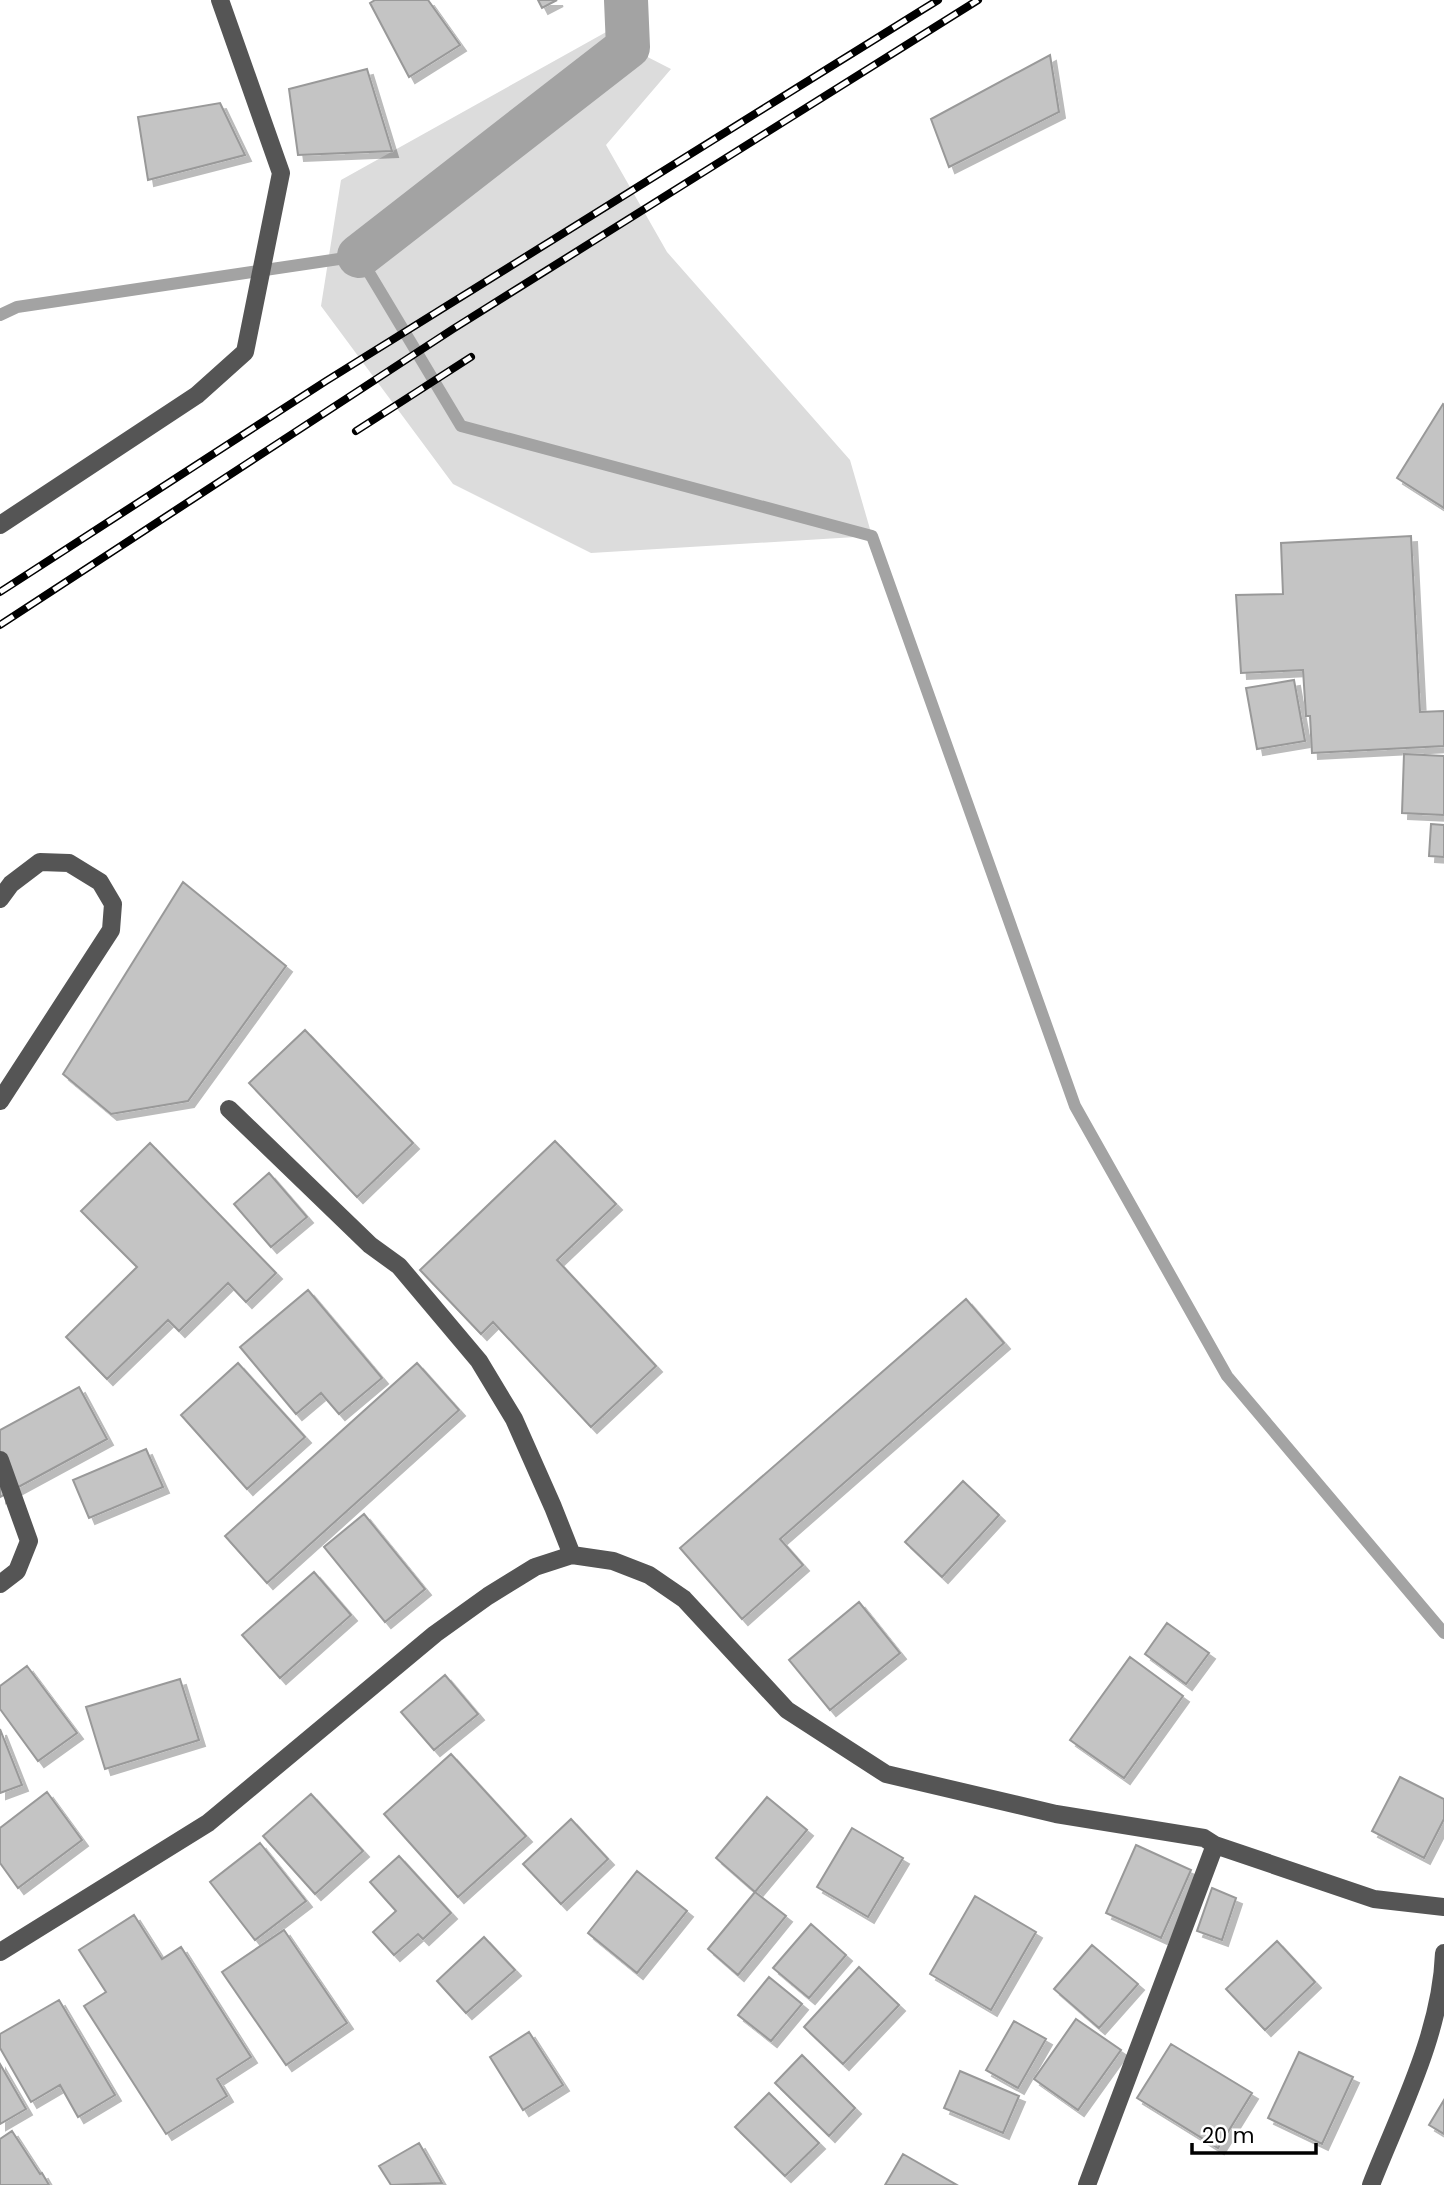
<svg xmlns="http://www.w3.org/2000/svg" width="1444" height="2185" font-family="Poppins,sans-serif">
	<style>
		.green { fill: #dcdcdc }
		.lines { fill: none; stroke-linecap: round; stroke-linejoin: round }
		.stream { stroke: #a3a3a3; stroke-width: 12 }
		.canal { stroke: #a3a3a3; stroke-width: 44 }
		.building { fill: #c4c4c4; stroke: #999; stroke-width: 2; filter: url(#shadow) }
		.minor { stroke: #555; stroke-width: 18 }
		.rail-casing { stroke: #000; stroke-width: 8 }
		.rail { stroke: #fff; stroke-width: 5; stroke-dasharray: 16; stroke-linecap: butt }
	</style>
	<defs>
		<filter id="shadow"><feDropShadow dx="6" dy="6" stdDeviation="0" flood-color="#0004"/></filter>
	</defs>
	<rect width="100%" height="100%" fill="#fff"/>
	<path class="green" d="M608 31 628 47 671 69 606 145 667 252 850 460 872 536 591 553 453 484 321 306 341 180Z"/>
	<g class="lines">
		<path class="stream" d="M0 315 17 307 359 256 461 426 872 536 1075 1106 1227 1376 1444 1633"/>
		<path class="canal" d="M359 256 628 47 626 0"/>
	</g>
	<path class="building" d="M375 0H428L460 45 409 77 370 3Z
		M538 0H557L542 8Z
		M1050 55 1059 112 949 167 931 119Z
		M367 69 392 151 298 155 289 89Z
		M220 103 245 155 148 180 138 117Z
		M1443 404 1444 405V508L1397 478Z
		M1411 536 1420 712 1444 711V746L1312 753 1310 716H1306L1303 670 1241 673 1236 595 1283 594 1281 543Z
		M1294 680 1305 741 1257 749 1246 688Z
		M1404 754 1444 756V815L1402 813Z
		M1431 824 1444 825V857L1429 856Z
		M183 882 286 966 188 1101 111 1114 63 1074Z
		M305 1030 413 1143 357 1197 249 1083Z
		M555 1141 616 1204 557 1260 656 1366 591 1427 493 1322 481 1334 420 1270Z
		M150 1143 276 1273 246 1302 228 1283 179 1331 168 1320 107 1379 66 1337 137 1267 81 1211Z
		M269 1173 307 1217 271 1247 234 1204Z
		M308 1290 382 1378 339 1414 321 1393 296 1414 240 1347Z
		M966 1299 1004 1343 780 1539 803 1565 742 1619 680 1548Z
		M238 1363 305 1437 247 1489 181 1415Z
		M417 1363 459 1410 267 1583 225 1536Z
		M79 1387 107 1439 0 1497V1430Z
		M146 1449 163 1487 89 1518 73 1480Z
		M963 1481 999 1515 942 1577 905 1542Z
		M364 1514 425 1589 385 1622 324 1547Z
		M314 1572 351 1615 280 1678 242 1635Z
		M859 1602 900 1653 830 1710 789 1660Z
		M1167 1623 1209 1653 1186 1684 1145 1654Z
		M1130 1657 1183 1696 1124 1778 1070 1740Z
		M27 1666 77 1733 38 1761 0 1709V1686Z
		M445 1675 478 1714 434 1750 401 1712Z
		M180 1679 199 1740 105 1769 86 1707Z
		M0 1729 22 1785 0 1793Z
		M451 1754 526 1836 458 1897 384 1814Z
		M1400 1777 1444 1799V1819L1424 1858 1372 1831Z
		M47 1792 82 1840 18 1888 0 1863V1828Z
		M311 1794 363 1851 315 1894 263 1836Z
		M767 1797 807 1830 755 1892 716 1858Z
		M571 1819 608 1859 561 1904 523 1864Z
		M852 1828 903 1858 868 1917 817 1887Z
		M260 1843 306 1901 255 1940 210 1882Z
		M1136 1845 1191 1870 1161 1938 1106 1913Z
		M399 1856 451 1913 423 1939 418 1934 394 1955 373 1932 396 1911 370 1882Z
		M637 1871 687 1911 637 1973 588 1933Z
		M1212 1888 1236 1898 1222 1940 1197 1931Z
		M755 1892 786 1916 738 1975 708 1949Z
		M975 1896 1036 1932 991 2010 930 1974Z
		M134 1915 162 1959 181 1947 251 2057 217 2079 227 2096 166 2134 84 2006 106 1992 79 1950Z
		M811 1924 846 1955 809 1998 773 1968Z
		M284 1930 347 2023 286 2065 222 1972Z
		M484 1937 515 1970 466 2013 437 1981Z
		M1277 1941 1315 1982 1265 2030 1226 1989Z
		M1092 1945 1138 1984 1099 2028 1054 1989Z
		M859 1967 899 2005 843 2064 804 2027Z
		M769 1977 802 2004 771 2041 738 2015Z
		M59 2000 115 2095 78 2117 60 2085 31 2102 0 2048V2034Z
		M1076 2019 1121 2050 1078 2110 1034 2079Z
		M1014 2021 1046 2039 1018 2088 986 2070Z
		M529 2032 563 2085 523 2110 490 2057Z
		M1171 2044 1252 2093 1218 2148 1137 2098Z
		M1299 2052 1353 2077 1322 2144 1268 2118Z
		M802 2055 855 2108 829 2136 775 2083Z
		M0 2064 26 2109 0 2124Z
		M960 2071 1019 2096 1003 2133 944 2108Z
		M769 2093 819 2143 785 2176 735 2127Z
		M1444 2100V2134L1429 2125Z
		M12 2131 40 2174 42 2173 49 2185H0V2139Z
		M419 2143 442 2183 391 2185 379 2166Z
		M903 2154 957 2185H885Z"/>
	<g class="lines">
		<path class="minor" d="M0 525 197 395 245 352 281 173 220 0
			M0 899 11 884 40 862 69 863 100 882 113 904 111 930 0 1101
			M229 1109 370 1245 399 1266 479 1361 514 1419 553 1507 572 1555
			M0 1460 29 1541 17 1571 0 1584
			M0 1952 208 1823 435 1634 488 1596 535 1567 572 1555 613 1561 649 1575 684 1599 787 1710 886 1774 1056 1814 1204 1838 1215 1845 1374 1899 1444 1907
			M1087 2185 1215 1845
			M1371 2185C1400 2111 1441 2034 1444 1953"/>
		<defs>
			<path id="rail" d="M356 431 471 357
				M0 592 326 381 938 0
				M0 625 453 329 978 0"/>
		</defs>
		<use href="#rail" class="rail-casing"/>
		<use href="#rail" class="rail"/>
	</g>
	<path d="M1192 2143v10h124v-10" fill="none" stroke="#000000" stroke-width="3.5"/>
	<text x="1202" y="2143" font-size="21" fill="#000000" stroke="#ffffff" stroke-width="5" paint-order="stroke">20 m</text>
</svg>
